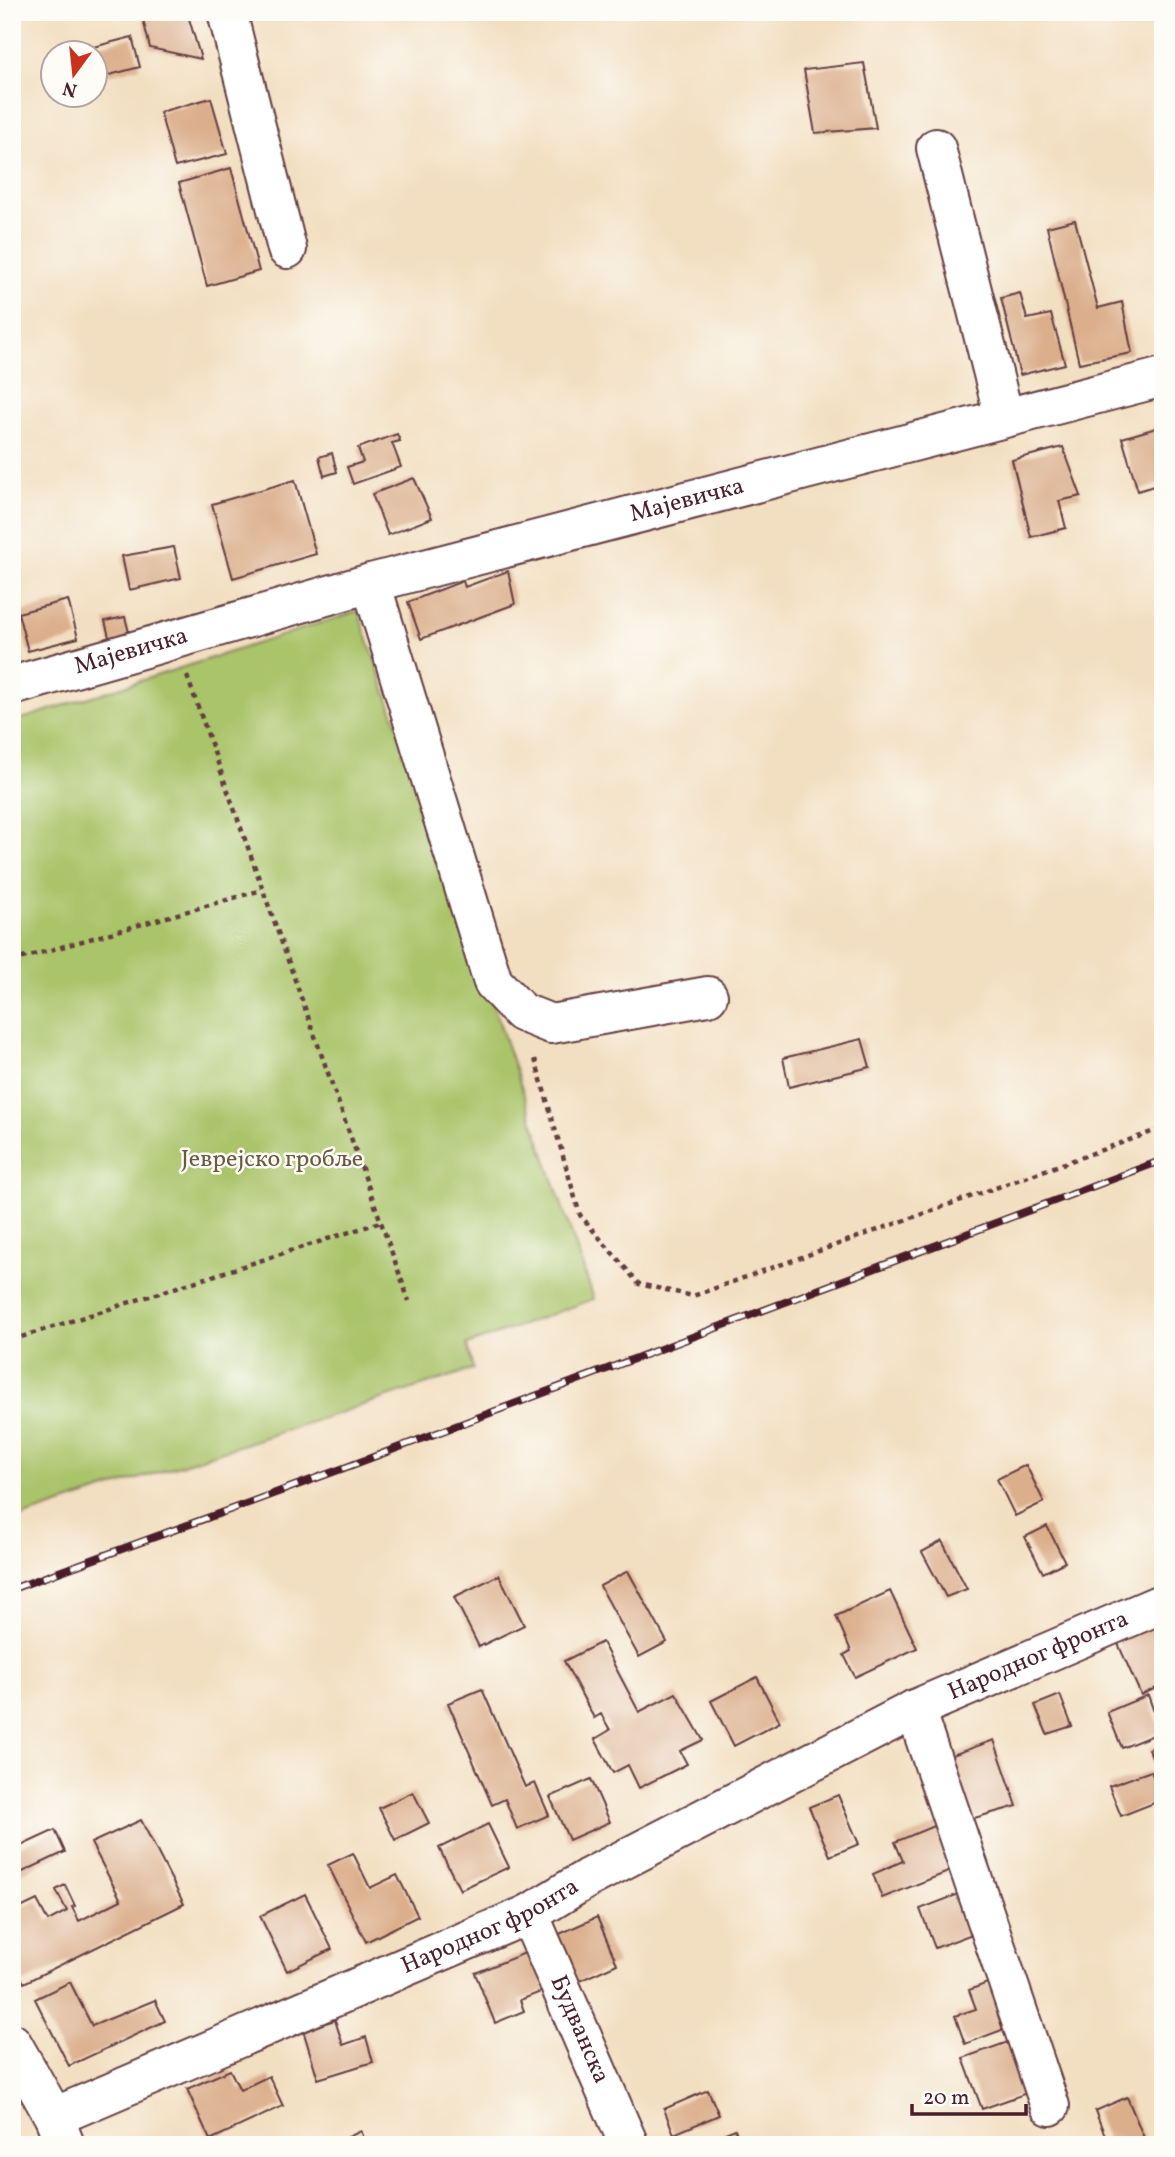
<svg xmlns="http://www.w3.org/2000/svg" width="1175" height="2157" font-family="Vollkorn,serif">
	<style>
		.green { fill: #aac46a; stroke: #7a724a; stroke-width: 2 }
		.building { fill: #dbaf8c }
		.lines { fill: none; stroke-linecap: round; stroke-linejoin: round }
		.minor-casing { stroke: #633c41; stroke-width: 42 }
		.path { stroke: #633c41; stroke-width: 4.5; stroke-dasharray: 5 5; stroke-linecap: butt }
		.minor { stroke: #fff; stroke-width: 38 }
		.rail-casing { stroke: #4a1f2b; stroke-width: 8 }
		.rail { stroke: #fdfcf7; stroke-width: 5; stroke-dasharray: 16; stroke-linecap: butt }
		.labels { text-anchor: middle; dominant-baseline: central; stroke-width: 5; stroke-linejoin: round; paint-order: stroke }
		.street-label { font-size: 24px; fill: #4a1f2b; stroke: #fdfcf7 }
		.park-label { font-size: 24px; fill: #6c5941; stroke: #fdfcf7 }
	</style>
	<rect width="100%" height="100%" fill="#fdfcf7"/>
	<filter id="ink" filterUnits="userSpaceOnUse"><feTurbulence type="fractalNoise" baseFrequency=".0143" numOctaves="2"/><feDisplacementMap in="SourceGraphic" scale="14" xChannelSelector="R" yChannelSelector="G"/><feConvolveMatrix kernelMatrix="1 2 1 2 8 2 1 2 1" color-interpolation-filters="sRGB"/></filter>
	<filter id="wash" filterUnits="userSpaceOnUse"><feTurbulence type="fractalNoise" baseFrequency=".00686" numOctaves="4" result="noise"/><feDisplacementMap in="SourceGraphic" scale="28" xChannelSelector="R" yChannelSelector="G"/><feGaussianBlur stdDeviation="1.57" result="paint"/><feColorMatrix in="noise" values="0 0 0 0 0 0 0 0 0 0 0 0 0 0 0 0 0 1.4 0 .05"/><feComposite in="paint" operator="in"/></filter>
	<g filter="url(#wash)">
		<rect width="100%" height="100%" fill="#f2dec0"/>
		<path class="green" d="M358 611 594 1299 467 1345 473 1369 12 1520V722Z"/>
		<g id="blocks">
			<path class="building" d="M152 12H187L201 59 150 48 142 15Z
				M132 37 140 67 94 79V52H74Z
				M864 63 876 128 815 133 804 70Z
				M211 98 227 154 175 167 160 112Z
				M231 168 259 271 207 286 179 183Z
				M1075 220 1098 308 1122 302 1132 353 1079 363 1047 227Z
				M1020 293 1027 319 1051 314 1065 364 1020 375 1001 298Z
				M1163 426V483L1138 491 1122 438Z
				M397 434 400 441 392 443 401 467 353 484 347 467 363 462 358 448Z
				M1063 447 1081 496 1059 501 1066 528 1031 537 1012 460Z
				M332 453 337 472 324 476 319 457Z
				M414 478 432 518 388 535 372 494Z
				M295 480 316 554 233 578 212 504Z
				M174 547 181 578 129 590 122 556Z
				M508 571 515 604 421 639 408 602 463 581 465 587Z
				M68 600 78 638 28 651 18 613Z
				M125 617 131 640 111 645 105 621Z
				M862 1039 870 1067 789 1087 783 1058Z
				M1026 1465 1044 1502 1015 1516 997 1479Z
				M1047 1526 1065 1562 1043 1573 1025 1537Z
				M942 1541 967 1589 946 1597 922 1552Z
				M628 1571 667 1642 639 1657 600 1586Z
				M499 1575 524 1625 479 1647 454 1597Z
				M890 1591 917 1648 855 1677 844 1655 851 1651 836 1616Z
				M1163 1616V1685L1141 1695 1115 1637Z
				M602 1642 639 1712 676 1693 703 1740 680 1751 687 1764 639 1788 628 1765 613 1773 595 1739 610 1730 601 1714 594 1718 564 1661Z
				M757 1677 780 1722 734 1746 711 1701Z
				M482 1689 525 1787 535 1783 549 1815 517 1829 505 1799 492 1805 448 1703Z
				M1060 1695 1072 1726 1047 1734 1035 1705Z
				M1148 1695 1161 1732 1122 1748 1107 1712Z
				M994 1740 1017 1806 967 1820 944 1758Z
				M1163 1744V1773L1159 1775 1149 1749Z
				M1151 1771 1162 1800 1121 1816 1109 1786Z
				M591 1779 610 1822 569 1840 550 1797Z
				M413 1792 429 1823 395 1840 379 1808Z
				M838 1795 859 1844 830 1856 809 1807Z
				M141 1820 184 1904 24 1983 12 1961V1912L37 1900 48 1921 67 1911 56 1890 65 1885 75 1906 72 1907 79 1921 121 1900 91 1843Z
				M943 1822 961 1867 882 1898 873 1874 903 1861 895 1842Z
				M488 1824 509 1867 460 1890 439 1848Z
				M55 1830 65 1852 12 1877V1850Z
				M353 1853 370 1888 397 1875 418 1916 366 1942 328 1865Z
				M969 1890 983 1930 935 1948 920 1909Z
				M305 1894 332 1949 287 1971 260 1916Z
				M597 1917 617 1964 575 1983 555 1936Z
				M530 1951 546 1990 520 2000 524 2011 495 2023 475 1973Z
				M998 1979 1015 2025 965 2044 955 2016 976 2009 969 1990Z
				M70 1982 92 2026 155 2000 165 2021 69 2066 35 1999Z
				M335 2020 343 2045 366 2037 373 2062 318 2079 303 2030Z
				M1008 2042 1027 2093 982 2109 963 2058Z
				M230 2070 240 2090 269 2076 283 2106 210 2140 187 2089Z
				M708 2090 719 2115 674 2134 664 2109Z
				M1127 2097 1147 2145H1109L1095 2111Z
				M735 2129 741 2145H704L703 2142Z
				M361 2131 367 2145H331Z"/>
		</g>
	</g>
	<g filter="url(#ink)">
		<use href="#blocks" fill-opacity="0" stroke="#633c41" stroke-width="2"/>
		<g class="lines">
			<defs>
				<g id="minor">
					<path d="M227 12 287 249"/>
					<path d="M936 148 1004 417"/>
					<path d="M371 583 493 982 521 1012 551 1024 708 996"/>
					<path id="s1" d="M12 686 371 583 1163 377"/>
					<path d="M915 1709 1050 2106"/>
					<path id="s2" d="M529 1914 629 2145"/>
					<path d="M12 2043 54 2117 65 2145"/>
					<path id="s3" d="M54 2117 529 1914 588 1878 915 1709 1163 1603"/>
				</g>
			</defs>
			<use href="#minor" class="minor-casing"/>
			<path class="path" d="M187 676 409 1301
				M12 961 262 890
				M535 1059 580 1215 639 1284 693 1296 1163 1128
				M12 1340 381 1222"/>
			<use href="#minor" class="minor"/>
			<defs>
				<path id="rail" d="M12 1589 344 1468 1163 1160"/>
			</defs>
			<use href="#rail" class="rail-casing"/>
			<use href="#rail" class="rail"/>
		</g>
	</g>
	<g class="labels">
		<g class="street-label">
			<text stroke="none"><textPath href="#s1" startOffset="700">Мајевичка</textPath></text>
			<text stroke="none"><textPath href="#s1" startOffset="124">Мајевичка</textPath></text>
			<text stroke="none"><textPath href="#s3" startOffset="1088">Народног фронта</textPath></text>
			<text stroke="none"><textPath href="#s3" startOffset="476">Народног фронта</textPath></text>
			<text stroke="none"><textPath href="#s2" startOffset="126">Будванска</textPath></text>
		</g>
		<g class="park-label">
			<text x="272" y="1160">Јеврејско гробље</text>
		</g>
	</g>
	<rect width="1175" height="2157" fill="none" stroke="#fdfcf7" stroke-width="42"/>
	<g transform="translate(74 74) rotate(195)"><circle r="33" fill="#fdfcf7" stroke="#b5a4a5" stroke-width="2"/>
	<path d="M0-5L12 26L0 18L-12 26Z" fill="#c8321e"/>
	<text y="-10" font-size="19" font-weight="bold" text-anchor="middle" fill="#4a1f2b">N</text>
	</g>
	<path d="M912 2104v10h114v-10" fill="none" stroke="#4a1f2b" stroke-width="3.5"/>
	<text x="923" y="2104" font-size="21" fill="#4a1f2b" stroke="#fdfcf7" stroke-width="5" paint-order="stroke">20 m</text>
</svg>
